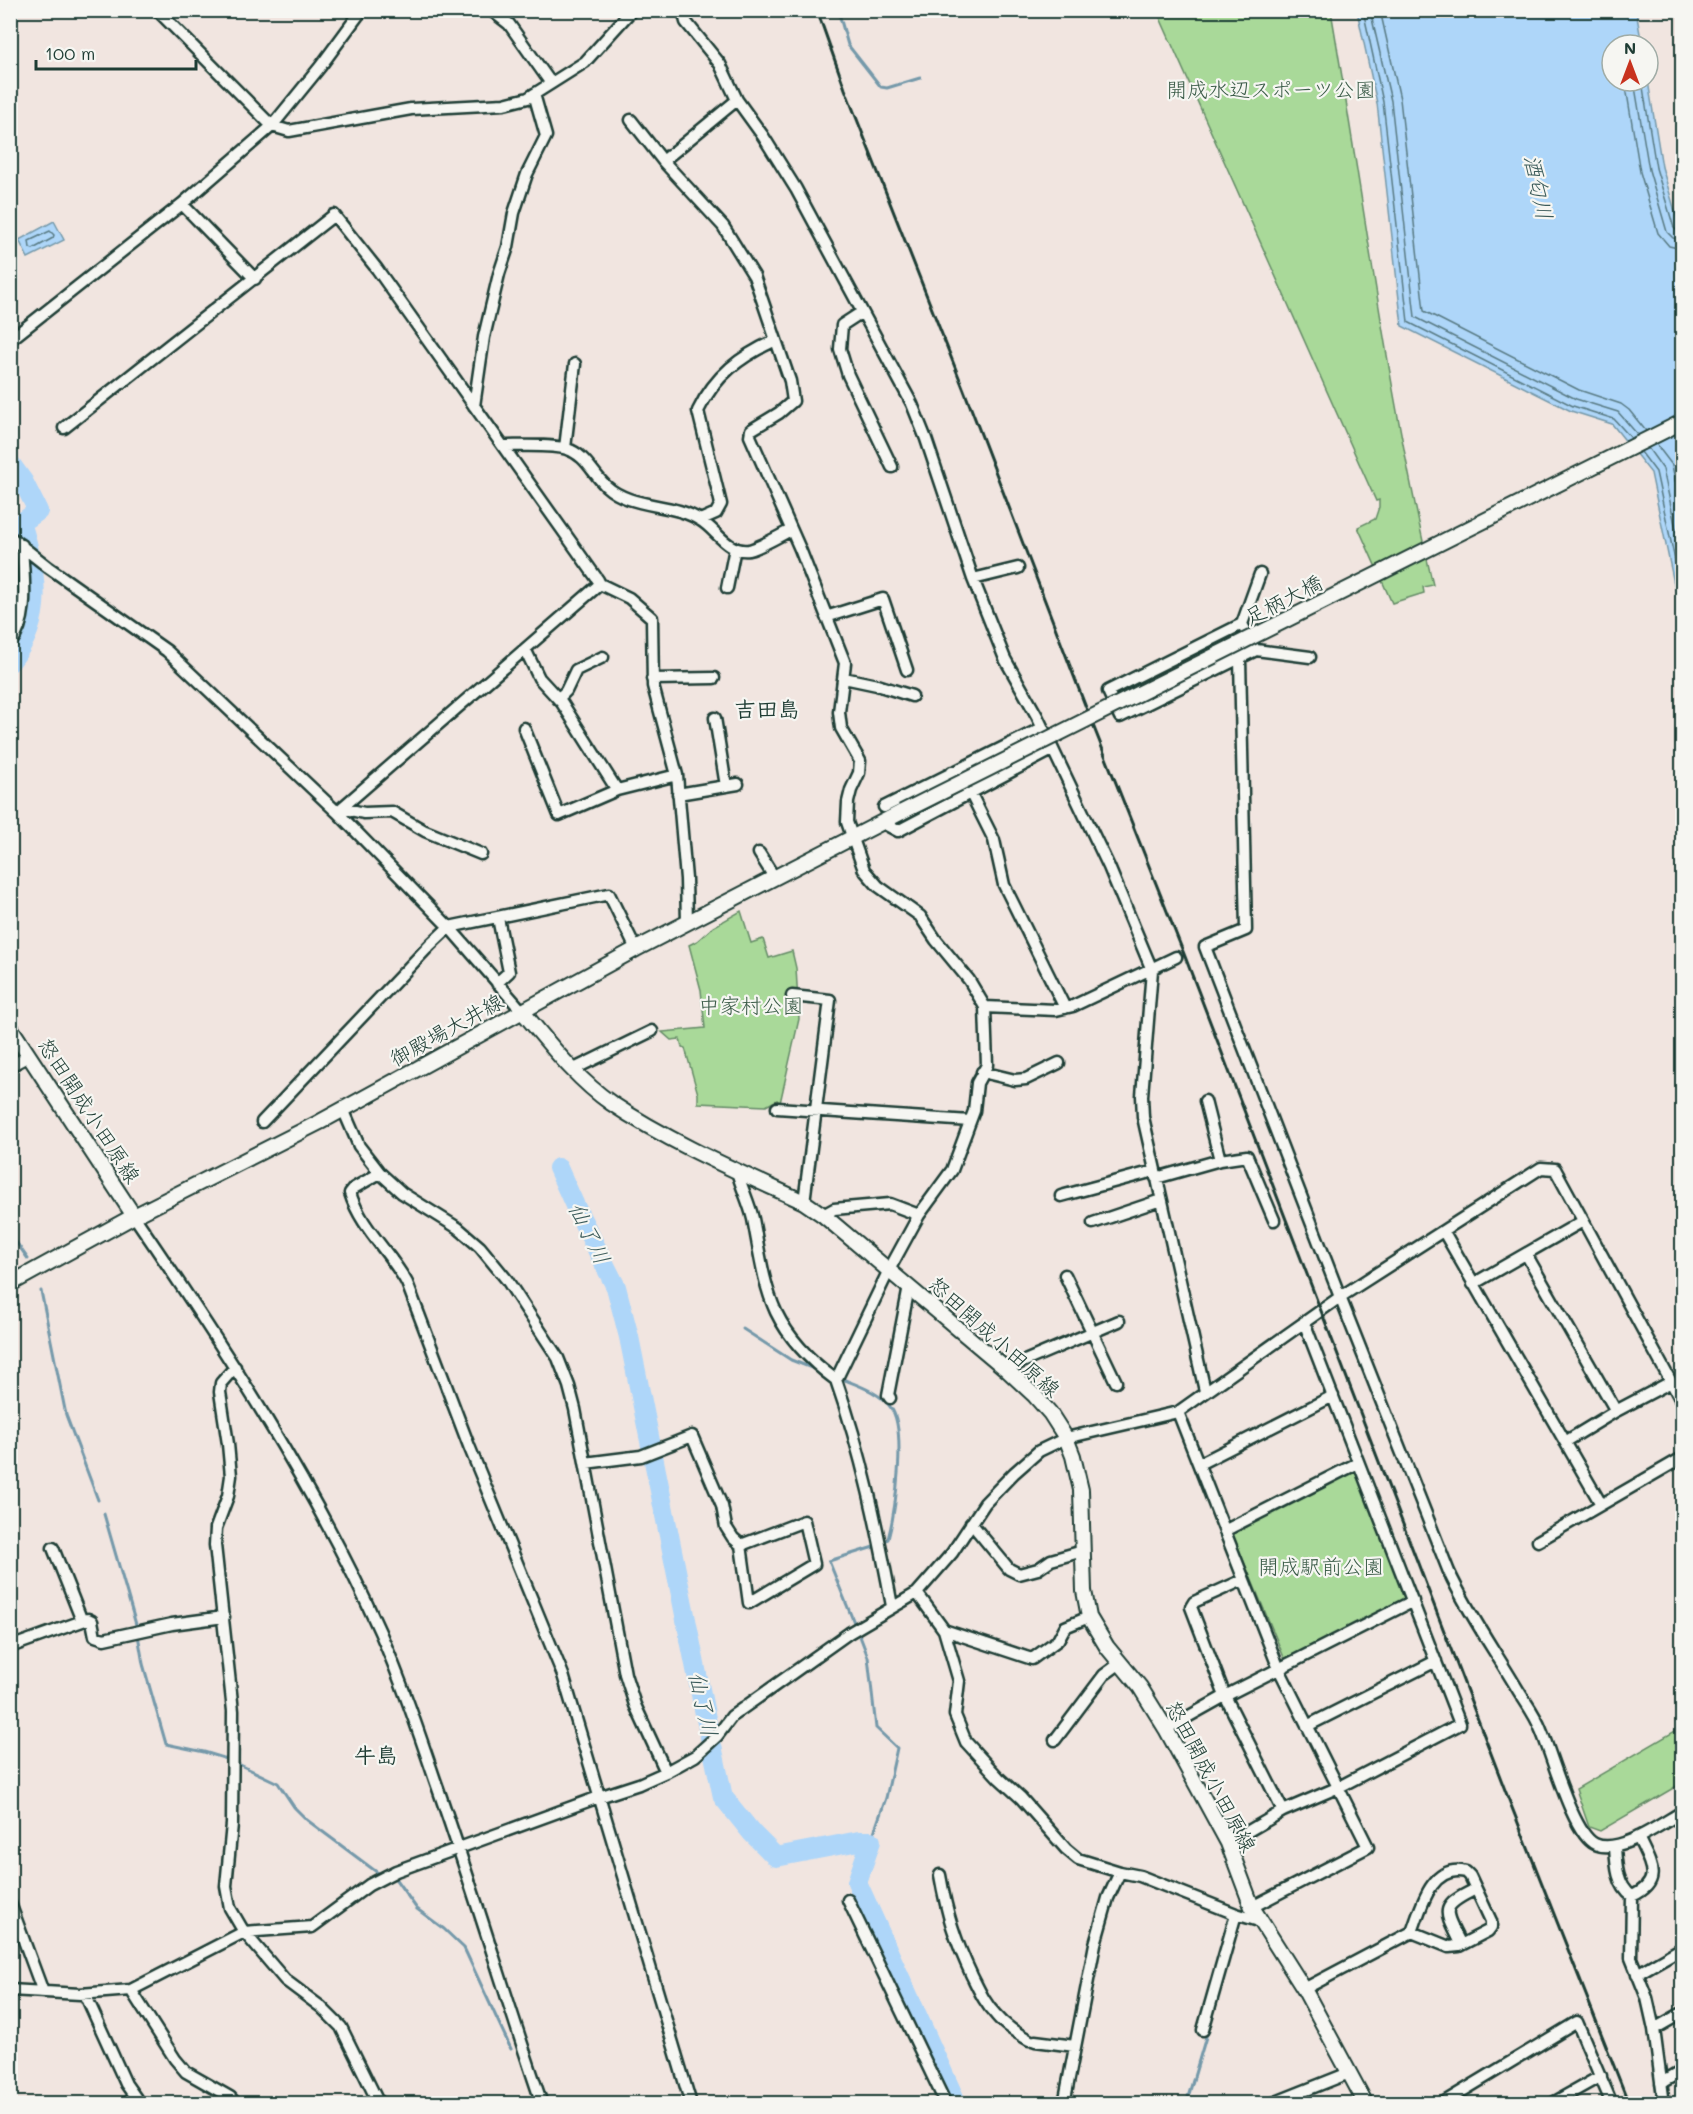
<svg xmlns="http://www.w3.org/2000/svg" width="1693" height="2114" font-family="Mali,'Klee One',sans-serif">
	<style>
		.green { fill: #a9d999; stroke: #648b66; stroke-width: 1.5 }
		.water { fill: #aed6f9; stroke: #7599aa; stroke-width: 1.5 }
		.lines { fill: none; stroke-linecap: round; stroke-linejoin: round }
		.shore { stroke: #587a83; stroke-width: 1.5 }
		.stream { stroke: #7599aa; stroke-width: 3 }
		.river { stroke: #aed6f9; stroke-width: 20 }
		.minor-casing { stroke: #1f3d34; stroke-width: 15 }
		.major-casing { stroke: #1f3d34; stroke-width: 18 }
		.minor { stroke: #f6f6f2; stroke-width: 10 }
		.major { stroke: #f6f6f2; stroke-width: 14 }
		.rail { stroke: #1f3d34; stroke-width: 3 }
		.major-bridge-casing { stroke: #1f3d34; stroke-width: 18; stroke-linecap: butt }
		.major-bridge { stroke: #f6f6f2; stroke-width: 14 }
		.labels { text-anchor: middle; dominant-baseline: central; stroke-width: 4.5; stroke-linejoin: round; paint-order: stroke }
		.park-label { font-size: 21px; fill: #3b5c48; stroke: #f6f6f2 }
		.street-label { font-size: 21px; fill: #1f3d34; stroke: #f6f6f2 }
		.water-label { font-size: 22px; font-style: italic; fill: #3c5c5b; stroke: #f6f6f2 }
		.neighbourhood-label { font-size: 22px; font-weight: bold; fill: #1f3d34; stroke: #f6f6f2 }
	</style>
	<rect width="100%" height="100%" fill="#f1e5e0"/>
	<filter id="ink" filterUnits="userSpaceOnUse"><feTurbulence type="fractalNoise" baseFrequency=".0167" numOctaves="2"/><feDisplacementMap in="SourceGraphic" scale="12" xChannelSelector="R" yChannelSelector="G"/><feConvolveMatrix kernelMatrix="1 2 1 2 8 2 1 2 1" color-interpolation-filters="sRGB"/></filter>
	<g filter="url(#ink)">
		<path class="green" d="M1157 11H1331C1364 202 1388 396 1433 585L1423 587 1424 593 1392 603 1358 527 1375 519 1379 507V500L1376 501Z
			M741 911 751 943 763 939 769 958 792 951 796 968 799 1019 780 1103 777 1100 766 1106 698 1103V1094L685 1048 682 1047 680 1039 671 1040 662 1032 705 1028 701 990 689 945 697 941 713 927Z
			M1352 1471 1360 1476 1410 1598 1286 1662 1232 1533Z
			M1682 1727V1783L1600 1831 1589 1827 1576 1789Z"/>
		<path class="water" d="M1357 11H1636L1642 45H1612V81H1648L1662 167 1682 235V622L1651 473 1612 424 1571 411 1402 326 1377 103Z
			M54 221 64 240 28 258 19 240Z"/>
		<g class="lines">
			<path class="shore" d="M1363 10 1383 102 1408 322 1573 406 1614 419 1631 438
				M1370 10 1391 101 1415 317 1576 399 1618 412 1638 435
				M1380 10 1400 99 1424 311 1579 390 1621 404 1629 410 1646 431
				M1625 81 1640 172 1658 233 1669 246 1682 249
				M1634 81 1649 170 1667 232 1673 238 1682 240
				M1642 81 1656 168 1674 228 1678 232H1682
				M50 231 54 235 53 238 33 249 30 248 29 241Z
				M1656 444 1672 465 1682 515
				M1648 448 1663 469 1682 557
				M1641 452 1656 472 1682 593"/>
			<path class="stream" d="M838 10 848 45 881 87 887 88 920 78
				M10 1239H14L28 1259
				M41 1291 66 1415 98 1500
				M743 1329 791 1360 817 1370
				M840 1378C857 1385 880 1392 891 1408 907 1429 895 1513 888 1539L882 1543
				M104 1514 137 1628
				M855 1625 829 1561 877 1546
				M858 1631 868 1657 876 1728 897 1748 886 1798 871 1841
				M138 1635 143 1664 166 1744 204 1752 227 1759
				M236 1763 278 1783 294 1807 307 1820 378 1873
				M394 1877 417 1909 444 1929 464 1948 511 2049
				M1186 2104 1208 2030"/>
			<path class="river" d="M10 463 23 481 38 511 21 523C37 571 45 620 10 662
				M558 1168 576 1208 616 1287 629 1337 705 1714 723 1797 752 1833 776 1857 859 1841H871L857 1882 957 2104"/>
			<defs>
				<path id="minor" d="M157 10 272 126 289 131 411 109 504 104 528 98 585 62 632 10
					M491 10 509 24 550 82
					M683 10 686 22 720 64 737 100 763 136 796 189 912 404 926 439 973 579 1005 659 1037 716 1109 867 1152 970 1142 1096 1143 1117 1205 1391
					M631 120 663 161 723 226 754 276 790 381 793 401 779 413 751 430 750 436 800 549 845 663 839 712 841 728 860 761 859 773 851 790 848 802 847 822 864 870 878 886 920 916 936 940 969 980 985 1007 987 1065 977 1083 974 1111 952 1170 919 1215 889 1270 836 1380C862 1454 878 1530 892 1606
					M663 161 737 100
					M182 204 255 279
					M862 312 842 325 840 349 848 375 892 467
					M10 340 182 204 272 126 320 67 362 10
					M474 406 484 337 499 274 508 247 514 213 527 174 546 136 534 94
					M64 428 334 215 377 269 598 580 600 584 337 812
					M503 446C520 446 553 444 567 449 586 455 592 473 606 486 631 509 672 502 700 520 716 529 727 553 749 550 759 548 781 535 791 530
					M565 448 575 364
					M700 520 716 513 721 504 698 411C715 375 741 356 776 340
					M10 537 48 567 167 651 337 812 449 927 522 1011
					M973 579 1018 568
					M600 584 629 598 652 618 653 686 677 775
					M727 588 735 548
					M826 617 883 599 907 670
					M1242 624 1108 691 1120 717 1256 650 1310 657
					M10 644C31 618 23 576 22 545
					M1253 645 1242 624 1260 574
					M525 649 539 678 562 703 617 790
					M844 678 877 685 912 696
					M652 679 714 678
					M558 699 566 691 576 670 603 657
					M715 718 726 786
					M524 728 559 815 617 790 677 775 686 879 687 922
					M952 772 971 794 994 840 1004 885 1065 1008
					M678 794 738 784
					M884 807 1042 728
					M342 808 364 813 392 812 425 831 481 854
					M881 822 898 831 1052 750
					M759 853 774 877
					M497 983 509 972 498 918
					M792 996 830 1000 804 1202
					M985 1007 1056 1010 1073 1006 1176 957
					M10 1066 29 1056
					M572 1070 652 1031
					M982 1072 1015 1080 1026 1079 1059 1063
					M1205 1101 1220 1160
					M777 1108 970 1121
					M343 1109 359 1146 380 1173 402 1193 458 1228 480 1247 507 1280 558 1358 569 1386 575 1409 625 1674 635 1705 666 1772
					M262 1122 430 945 449 927 609 894 636 949
					M737 1171C741 1187 749 1202 753 1219 759 1249 763 1284 776 1312 789 1339 813 1363 836 1380
					M380 1173 354 1188 350 1193C361 1228 390 1252 407 1283L469 1446 563 1675 691 2104
					M1156 1178 1220 1160 1247 1156 1274 1220
					M1061 1196 1154 1171
					M823 1215 834 1209 890 1204 919 1215
					M134 1216C225 1349 314 1485 380 1632 401 1680 418 1730 435 1780 473 1887 505 1996 542 2104
					M1093 1223 1161 1200
					M1444 1232 1601 1504
					M1526 1254 1616 1411 1565 1442
					M1065 1275 1116 1382
					M1473 1284 1583 1221
					M235 1367 221 1383 220 1392 228 1444 231 1476 228 1496 216 1528 215 1545 233 1711 232 1824 226 1886 230 1908 244 1932 285 1980 321 2007 341 2027 379 2104
					M1006 1369 1119 1321
					M890 1398 888 1395 909 1287
					M1682 1402 1555 1169 1541 1168 1340 1297 1449 1572C1468 1613 1495 1651 1518 1690 1526 1703 1536 1716 1541 1730 1552 1755 1573 1834 1595 1844 1619 1855 1661 1824 1682 1812
					M1616 1411 1671 1382
					M1178 1412 1279 1669 1368 1847 1252 1907
					M585 1463 641 1456 692 1436 722 1506 726 1527 733 1538 741 1545 749 1603 814 1564 804 1521 741 1545
					M1199 1464 1333 1396
					M971 1523 1009 1569 1019 1574 1038 1569 1051 1560 1083 1551
					M1226 1530 1358 1463
					M1538 1541 1682 1458
					M53 1548 82 1621
					M1243 1580 1194 1602 1191 1607 1225 1696 1283 1811
					M917 1593 944 1630 959 1681 955 1715 966 1742 999 1778 1021 1798 1066 1849 1078 1859 1120 1872 1140 1876 1236 1914 1259 1921
					M944 1630 1032 1659 1058 1640 1065 1627 1089 1617
					M10 1647 88 1619 92 1621 95 1636 104 1639 172 1624 224 1617
					M1307 1726 1436 1661
					M1166 1729 1225 1696 1413 1601
					M1055 1740 1104 1675 1119 1664
					M1228 1843 1283 1811 1339 1787 1460 1724 1304 1322
					M1615 1847C1616 1864 1617 1886 1632 1896 1665 1881 1649 1862 1638 1837
					M940 1875C947 1915 955 1940 972 1976 979 1990 985 2004 996 2015 1005 2026 1017 2033 1029 2040
					M1632 1896 1631 1958 1647 1998 1654 2029 1664 2104
					M848 1900 946 2104
					M10 1903 43 1992
					M1461 1945C1444 1911 1438 1907 1476 1889
					M1637 1974 1682 1948
					M1304 1989 1412 1932C1421 1908 1431 1863 1466 1872L1470 1876 1491 1921V1927L1488 1931 1459 1946 1449 1947 1412 1932
					M10 1990 80 1994 131 1990 244 1932 312 1927 369 1885 396 1871 599 1797 639 1784 666 1772 695 1756 717 1736 732 1716 849 1633 917 1593 952 1553 985 1503 1014 1473 1039 1451 1066 1438 1178 1412 1340 1297 1205 947 1246 930 1240 659
					M131 1990 175 2059 186 2072 230 2097 236 2104
					M85 1994 126 2084 140 2104
					M1654 2029 1682 2013
					M1203 2030 1236 1914
					M1035 2041 1075 2046
					M1661 2083 1682 2071
					M1064 2104 1095 1944 1108 1898 1120 1872
					M1271 2104 1349 2073
					M1441 2104 1577 2022 1612 2104
					M1551 2104 1601 2076"/>
				<path id="major" d="M522 1011C549 1043 576 1079 611 1103 671 1143 739 1172 804 1202L823 1215 1006 1369 1035 1396 1050 1413 1066 1438 1073 1456 1081 1490 1084 1591 1089 1617 1107 1647 1140 1687 1166 1729 1228 1843 1252 1907 1304 1989 1366 2104
					M10 1027 134 1216
					M10 1284 134 1216 320 1122 636 949 902 812"/>
			</defs>
			<use href="#minor" class="minor-casing"/>
			<use href="#major" class="major-casing"/>
			<use href="#minor" class="minor"/>
			<use href="#major" class="major"/>
			<path class="rail" d="M817 10 845 89 964 390 1085 705 1184 954 1505 1790 1629 2104"/>
			<defs>
				<path id="major-bridge" d="M902 812 1682 422"/>
			</defs>
			<use href="#major-bridge" class="major-bridge-casing"/>
			<use href="#major-bridge" class="major-bridge"/>
		</g>
	</g>
	<g class="labels">
		<g class="park-label">
			<text x="1271" y="88">開成水辺スポーツ公園</text>
			<text x="751" y="1004">中家村公園</text>
			<text x="1321" y="1565">開成駅前公園</text>
		</g>
		<g class="street-label">
			<text transform="translate(1283 599) rotate(-27)">足柄大橋</text>
			<text transform="translate(446 1029) rotate(-29)">御殿場大井線</text>
			<text transform="translate(90 1110) rotate(57)">怒田開成小田原線</text>
			<text transform="translate(995 1336) rotate(42)">怒田開成小田原線</text>
			<text transform="translate(1212 1776) rotate(62)">怒田開成小田原線</text>
		</g>
		<g class="water-label">
			<text transform="translate(1539 187) rotate(78)">酒匂川</text>
			<text transform="translate(590 1233) rotate(64)">仙了川</text>
			<text transform="translate(704 1704) rotate(78)">仙了川</text>
		</g>
		<g class="neighbourhood-label">
			<text x="767" y="708">吉田島</text>
			<text x="376" y="1754">牛島</text>
		</g>
	</g>
	<rect width="1693" height="2114" fill="none" stroke="#f6f6f2" stroke-width="36"/>
	<rect x="18" y="18" width="1657" height="2078" fill="none" stroke="#1f3d34" stroke-width="2" filter="url(#ink)"/>
	<g transform="translate(1630 63)"><circle r="28" fill="#f6f6f2" stroke="#a0aca6" stroke-width="1.5"/>
	<path d="M0-4.5L10 22L0 15L-10 22Z" fill="#c8321e"/>
	<text y="-9" font-size="16" font-weight="bold" text-anchor="middle" fill="#1f3d34">N</text>
	</g>
	<path d="M36 60v9h160v-9" fill="none" stroke="#1f3d34" stroke-width="3"/>
	<text x="45" y="60" font-size="18" fill="#1f3d34" stroke="#f6f6f2" stroke-width="4.5" paint-order="stroke">100 m</text>
</svg>
